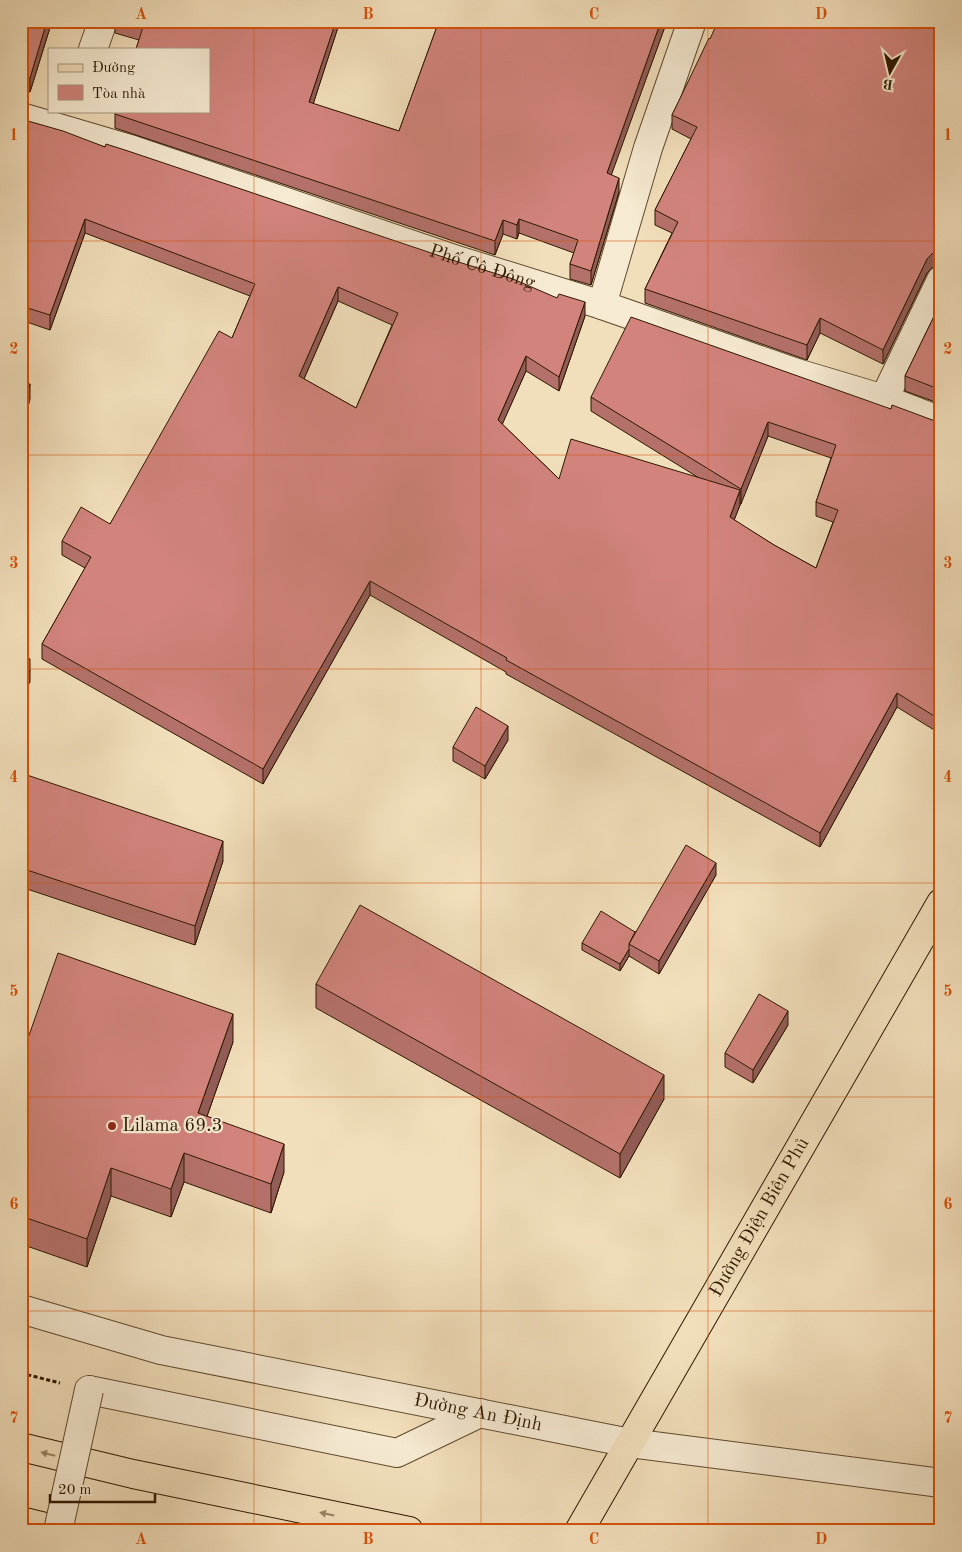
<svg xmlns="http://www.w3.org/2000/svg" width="962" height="1552" font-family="'Old Standard TT',serif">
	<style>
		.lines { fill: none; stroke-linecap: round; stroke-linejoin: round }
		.minor-casing { stroke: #604a2e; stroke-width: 30 }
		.major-casing { stroke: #2f1800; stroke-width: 30 }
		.highway-casing { stroke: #2f1800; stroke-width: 30 }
		.path { stroke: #2f1800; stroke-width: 3; stroke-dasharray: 4 2.5; stroke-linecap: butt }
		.minor { stroke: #f6ead2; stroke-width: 28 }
		.major { stroke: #f1deba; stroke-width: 28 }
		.highway { stroke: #f1deba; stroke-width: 28 }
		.minor-bridge-casing { stroke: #604a2e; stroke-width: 30; stroke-linecap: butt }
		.minor-bridge { stroke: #f6ead2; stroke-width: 28 }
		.wall { fill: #b4716b; stroke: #2f1800; fill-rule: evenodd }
		.shaded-wall { fill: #925c57; stroke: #2f1800 }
		.building { fill: #d1837c; stroke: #2f1800; fill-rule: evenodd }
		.oneway { fill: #9a8566 }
		.grid { fill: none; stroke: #d6520b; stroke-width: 1; stroke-opacity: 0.55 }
		.poi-dot { fill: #8f2418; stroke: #f6ead2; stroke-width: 2 }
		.labels { text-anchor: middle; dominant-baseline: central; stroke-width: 4.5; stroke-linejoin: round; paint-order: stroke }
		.street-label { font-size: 19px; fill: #2f1800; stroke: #f6ead2 }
		.poi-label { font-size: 19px; fill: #2f1800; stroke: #f6ead2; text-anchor: start }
		.neatline { fill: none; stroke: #d6520b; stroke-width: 2 }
		.grid-label { font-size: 16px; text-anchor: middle; font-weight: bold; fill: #d6520b }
	</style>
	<rect width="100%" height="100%" fill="#f1deba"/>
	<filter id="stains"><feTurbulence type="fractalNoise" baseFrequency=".004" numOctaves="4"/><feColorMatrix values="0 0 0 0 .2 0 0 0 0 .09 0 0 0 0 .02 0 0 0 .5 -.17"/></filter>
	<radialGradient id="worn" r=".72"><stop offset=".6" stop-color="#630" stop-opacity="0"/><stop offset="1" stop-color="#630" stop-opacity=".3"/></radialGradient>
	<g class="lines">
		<defs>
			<g id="minor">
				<path d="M93 49 103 21"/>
				<path id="s1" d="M21 117 133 150 454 259 602 305 797 373 884 399 941 421"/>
				<path d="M602 305 648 148 692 21"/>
				<path d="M884 399 941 280"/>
				<path id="s2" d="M21 1309 161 1350 630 1443 941 1483"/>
				<path d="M89 1390 397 1453 480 1413"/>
			</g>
			<g id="major">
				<path id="s3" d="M579 1531 941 903"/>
			</g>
			<path id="highway" d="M21 1447 133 1474 409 1531
				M21 1521 62 1531"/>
		</defs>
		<use href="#minor" class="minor-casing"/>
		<use href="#major" class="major-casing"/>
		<use href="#highway" class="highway-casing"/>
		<path class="path" d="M21 1373 60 1383"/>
		<use href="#minor" class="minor"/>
		<use href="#major" class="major"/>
		<use href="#highway" class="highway"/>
		<defs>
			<path id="minor-bridge" d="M58 1531 89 1390"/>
		</defs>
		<use href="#minor-bridge" class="minor-bridge-casing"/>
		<use href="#minor-bridge" class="minor-bridge"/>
	</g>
	<path class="wall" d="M21 21H52L30 92 21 90Z
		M115 21H246L262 27 264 21H340L313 104 399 131 439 21H667L611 174 619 192 591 285 570 279V264L574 253 519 233 517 239 503 234 495 255 115 128V114L139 40 115 33Z
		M941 21V265L933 267 927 273 883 364 820 333 807 360 645 303V289L672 233 655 225V210L691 139 672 129V115L710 39Z
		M21 119 105 147 585 316 559 391 526 371 502 424 559 479 699 478 591 411V397L891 409 935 421 941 422V731L939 733 897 707 820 847 506 674V672L370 595 263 784 42 659V644L85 568 62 555V541L110 524 232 338 250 296 85 233 50 330 21 320ZM338 301 392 325 356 408 304 379ZM768 436 831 458 816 502V516L833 522 816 568 774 545 734 520Z
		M941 302V404L905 391V376Z
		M508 740 485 779 453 761V747Z
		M21 773 223 861 195 945 21 887Z
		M716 875 659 974 629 956 620 971 582 950V943L635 932Z
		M316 984 664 1099 620 1178 316 1008Z
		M788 1025 753 1083 725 1067V1053Z
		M233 1042 207 1116 284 1172 271 1213 184 1182 171 1217 111 1196 87 1267 21 1244V1058Z"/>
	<path class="shaded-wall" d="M47 21H52L30 92V78Z
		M336 21H340L309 117V102Z
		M661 21H667L607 187V173Z
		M619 178V192L591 285V271Z
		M85 219V233L50 330V315Z
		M519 219V233L517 239V225Z
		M503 220V234L495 255V241Z
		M941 251V265L933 267 927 273 883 364V350L927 259 933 253Z
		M338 287V301L299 390V376Z
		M585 302V316L559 391V377Z
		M820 318V333L807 360V345Z
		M26 351V366L21 385V370Z
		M526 356V371L498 434V420Z
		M30 384V399L21 435V421Z
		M768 422V436L741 504V489Z
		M740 490V505L730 531V517Z
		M370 581V595L263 784V769Z
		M30 670V682L21 697V684Z
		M897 693V707L820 847V833Z
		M941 716V731L939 733V719Z
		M508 726V740L485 779V766Z
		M223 841V861L195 945V926Z
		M716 863V875L659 974V961Z
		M629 949V956L620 971V964Z
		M788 1011V1025L753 1083V1070Z
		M233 1014V1042L198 1142V1113Z
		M664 1075V1099L620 1178V1154Z
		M284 1144V1172L271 1213V1184Z
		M184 1153V1182L171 1217V1189Z
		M111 1168V1196L87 1267V1239Z"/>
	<path class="building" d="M21 21H47L30 78 21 75Z
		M125 21H246L262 27 264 21H336L309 102 399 131 439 21H661L607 173 619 178 591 271 570 264 578 240 519 219 517 225 503 220 495 241 115 114 116 111H209V49H136L143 27Z
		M718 21H941V251L933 253 927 259 883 350 820 318 807 345 645 289 678 222 655 210 697 127 672 115 709 38 710 39Z
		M21 119 63 131 105 147 106 144 128 151 449 259 513 279 557 298 559 294 585 302 559 377 526 356 498 420 559 479 571 439 740 490 730 517 774 545 816 568 838 510 816 502 836 445 768 422 741 489 591 397 631 317 891 409 892 405 935 421 941 422V716L939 719 897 693 820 833 506 660 507 658 370 581 263 769 42 644 91 557 62 541 81 507 110 524 219 331 232 338 255 284 85 219 50 315 21 306ZM338 287 398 313 356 408 299 376Z
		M941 302V390L905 376Z
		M21 350 26 351 21 370Z
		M21 382 30 384 21 421Z
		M21 653 30 659V670L21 684Z
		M476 707 508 726 485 766 453 747Z
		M21 773 223 841 195 926 21 868Z
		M686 845 716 863 659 961 629 944Z
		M360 905 664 1075 620 1154 316 984Z
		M601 911 635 932 629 944V949L620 964 582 943Z
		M58 953 233 1014 198 1113 284 1144 271 1184 184 1153 171 1189 111 1168 87 1239 21 1216V1058Z
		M759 994 788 1011 753 1070 725 1053Z"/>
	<defs><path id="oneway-solid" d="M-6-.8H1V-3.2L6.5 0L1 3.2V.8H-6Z" transform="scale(1.25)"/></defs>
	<g class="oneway">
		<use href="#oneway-solid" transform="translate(48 1454) rotate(-166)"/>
		<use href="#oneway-solid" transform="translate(327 1514) rotate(-168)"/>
	</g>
	<path class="grid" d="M254 21V1531M481 21V1531M708 21V1531M21 241H941M21 455H941M21 669H941M21 883H941M21 1097H941M21 1311H941"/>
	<circle class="poi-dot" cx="112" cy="1126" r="5"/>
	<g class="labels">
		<g class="street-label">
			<text stroke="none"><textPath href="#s1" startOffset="485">Phố Cô Đông</textPath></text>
			<text stroke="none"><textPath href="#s3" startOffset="362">Đường Điện Biên Phủ</textPath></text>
			<text stroke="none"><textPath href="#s2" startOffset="469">Đường An Định</textPath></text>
		</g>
		<g class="poi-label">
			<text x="122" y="1126">Lilama 69.3</text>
		</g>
	</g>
	<rect width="962" height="1552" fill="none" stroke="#f1deba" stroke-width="55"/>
	<rect x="48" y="48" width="162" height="65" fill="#f6ead2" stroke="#a6967e"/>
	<rect x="58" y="64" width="25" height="8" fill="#f1deba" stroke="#a6967e"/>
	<text x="92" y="72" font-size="15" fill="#2f1800">Đường</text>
	<rect x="58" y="85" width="25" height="15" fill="#d1837c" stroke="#a6967e"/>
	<text x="92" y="98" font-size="15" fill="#2f1800">Tòa nhà</text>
	<g transform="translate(890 72) rotate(188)" stroke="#f6ead2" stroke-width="4" paint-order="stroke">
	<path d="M0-4L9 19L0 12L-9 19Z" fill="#2f1800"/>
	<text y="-8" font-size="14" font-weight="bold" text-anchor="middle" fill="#2f1800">B</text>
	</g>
	<path d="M50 1494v8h105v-8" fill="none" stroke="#2f1800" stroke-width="2.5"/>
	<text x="58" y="1494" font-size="15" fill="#2f1800" stroke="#f6ead2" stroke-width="4" paint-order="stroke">20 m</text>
	<rect x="28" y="28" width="906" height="1496" class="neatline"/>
	<g class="grid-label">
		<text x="141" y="19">A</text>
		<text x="368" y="19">B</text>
		<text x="594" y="19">C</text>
		<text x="821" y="19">D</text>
		<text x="14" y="140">1</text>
		<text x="948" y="140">1</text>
		<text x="14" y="354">2</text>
		<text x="948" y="354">2</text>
		<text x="14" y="568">3</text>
		<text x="948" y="568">3</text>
		<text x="14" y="782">4</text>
		<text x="948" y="782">4</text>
		<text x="14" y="996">5</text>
		<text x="948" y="996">5</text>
		<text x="14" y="1209">6</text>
		<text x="948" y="1209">6</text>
		<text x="14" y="1423">7</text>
		<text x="948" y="1423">7</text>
		<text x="141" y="1544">A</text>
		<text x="368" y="1544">B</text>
		<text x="594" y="1544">C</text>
		<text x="821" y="1544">D</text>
	</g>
	<rect width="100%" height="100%" filter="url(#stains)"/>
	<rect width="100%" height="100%" fill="url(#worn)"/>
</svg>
